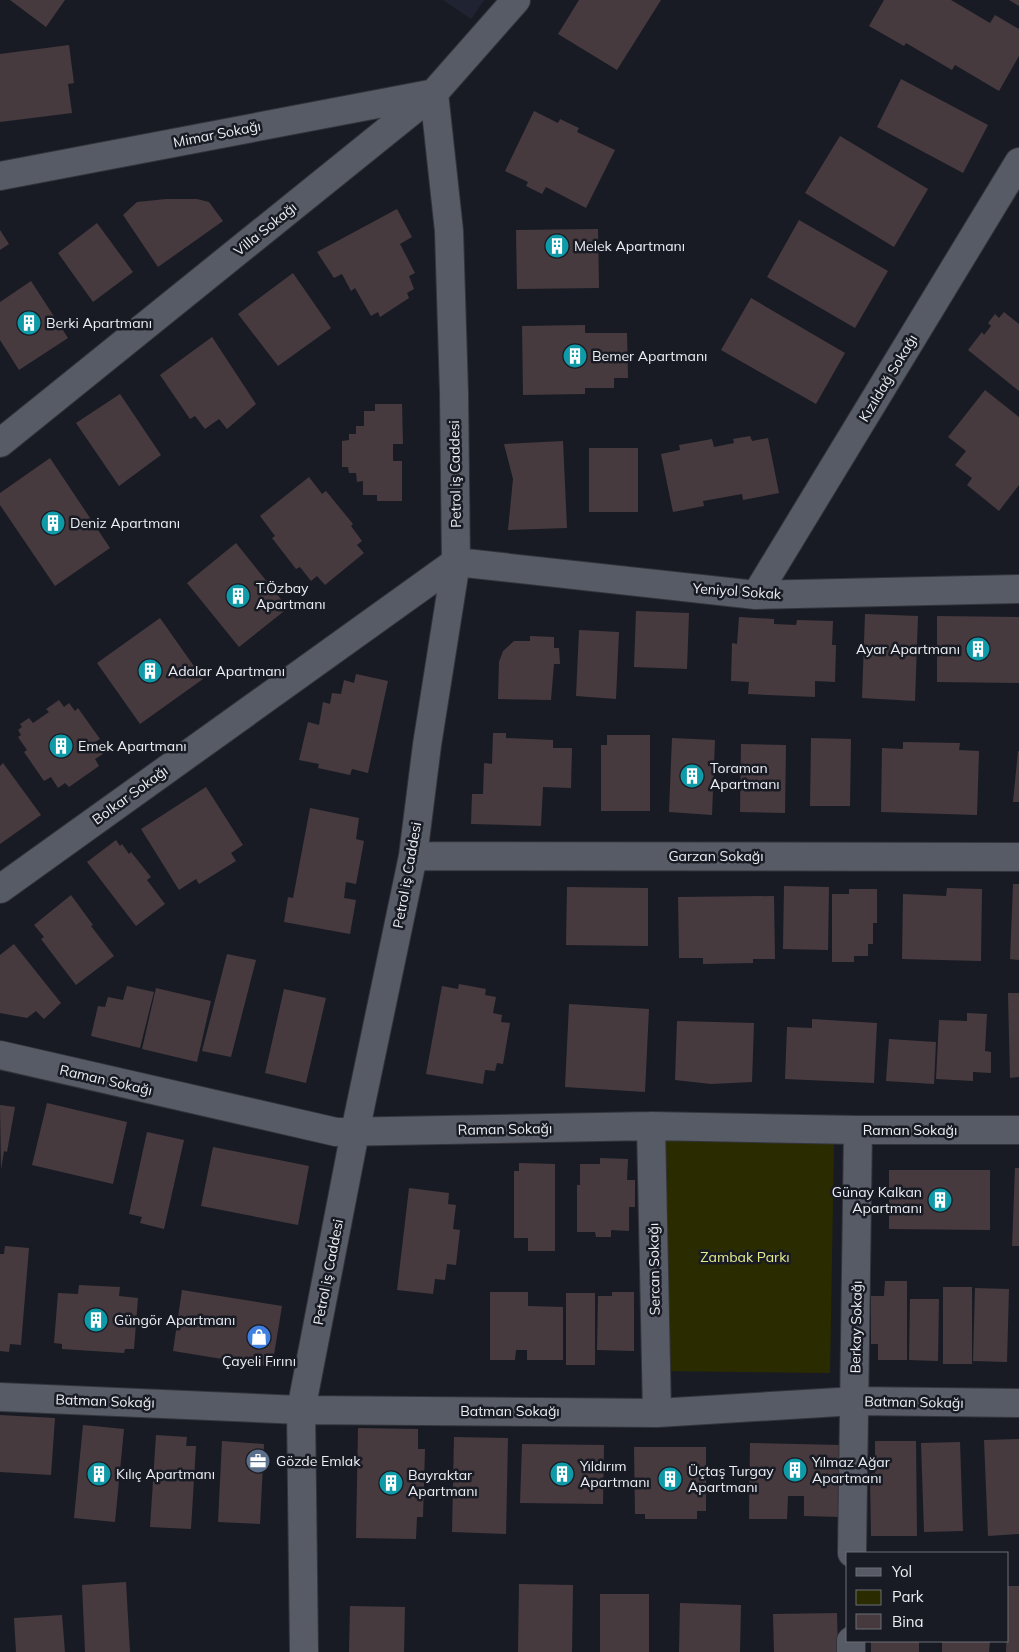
<svg xmlns="http://www.w3.org/2000/svg" width="1019" height="1652" font-family="Mulish,sans-serif">
	<style>
		.built { fill: #202432 }
		.green { fill: #2a2c00 }
		.building { fill: #463a3e }
		.lines { fill: none; stroke-linecap: round; stroke-linejoin: round }
		.minor-casing { stroke: #33343b; stroke-width: 30 }
		.minor { stroke: #575b65; stroke-width: 28 }
		.labels { text-anchor: middle; dominant-baseline: central; stroke-width: 5; stroke-linejoin: round; paint-order: stroke }
		.street-label { font-size: 14px; fill: #eceef4; stroke: #191b24 }
		.poi-label { font-size: 14px; fill: #eceef4; stroke: #191b24; text-anchor: start }
		.park-label { font-size: 14px; fill: #e5ed8d; stroke: #191b24 }
	</style>
	<rect width="100%" height="100%" fill="#191b24"/>
	<path class="built" d="M443 0H484L471 19Z"/>
	<path class="green" d="M657 1140 834 1143 830 1373 659 1371Z"/>
	<path class="building" d="M10 0H65L46 27Z
		M579 0H661L617 70 558 34Z
		M884 0H951L990 23 995 15 1019 29V56L999 91 955 65 952 70 906 43 904 46 869 26Z
		M1009 0H1019V6Z
		M69 45 74 83 68 84 72 113 0 122V54Z
		M901 79 988 125 963 173 877 127Z
		M534 111 558 123 560 119 579 128 577 132 615 150 586 208 546 187 542 194 526 186 528 182 505 171Z
		M840 136 928 189 894 247 805 193Z
		M166 199H197L209 202 223 221 158 267 123 215 137 202Z
		M397 209 412 237 400 244 415 273 409 276 414 289 407 293 409 298 380 317 378 312 371 316 355 288 351 291 342 274 334 278 317 252Z
		M799 220 888 271 855 328 767 277Z
		M97 223 133 272 93 302 58 253Z
		M598 229 599 288 517 289 516 230Z
		M0 230 9 244 0 250Z
		M293 273 331 328 278 366 238 314Z
		M31 281 68 338 19 370 0 340V302Z
		M751 298 845 353 816 404 721 350Z
		M1004 312 1019 324V391L968 350 982 332 984 335 991 326 988 323 995 314 999 318Z
		M585 325V333H627L628 378H614V388H585V394L523 395 522 326Z
		M212 337 256 404 227 429 219 419 205 429 195 416 190 419 160 375Z
		M985 390 1019 417V485L999 511 967 485 972 478 955 465 966 451 948 437Z
		M120 394 161 455 119 486 76 423Z
		M375 404H402L403 444H393V461H402V501H377V495H363V481L357 482 356 473H349L348 467H342V441L349 440V434H356V426H364V411H375Z
		M750 436 752 441 768 438 779 493 743 500 742 494 703 501 704 506 673 512 661 454 680 450 679 445 712 439 714 447 734 443 733 439Z
		M563 441 567 528 508 530 513 479 504 444Z
		M589 448H638V512H589Z
		M50 458 110 548 55 586 0 505V493Z
		M309 477 322 494 326 491 353 524 351 526 362 541 357 545 364 553 325 585 317 576 311 581 300 567 296 569 272 538 275 536 260 516Z
		M236 543 288 608 239 647 187 583Z
		M636 611 689 613 687 669 634 667Z
		M865 614 918 616 915 701 862 698Z
		M937 616 1019 617V683L937 682Z
		M739 617 774 619V624L796 625 797 620 833 621 832 645H836L835 682 815 681V697L748 694 749 682 731 681 732 643 737 644Z
		M160 618 203 679 140 724 97 663Z
		M579 630 619 632 616 699 576 696Z
		M530 636 554 637V648H559L560 664H554L551 700 498 699 499 662 503 651 514 641H530Z
		M356 674 388 681 368 773 352 769 350 775 318 768 319 764 299 760 308 722 319 725 323 702 330 704 332 693 341 694 344 680 354 683Z
		M59 700 64 707 69 703 75 711 78 708 100 739 95 742 103 754 95 759 99 766 69 787 65 783 58 788 51 777 44 781 24 752 27 750 18 737 21 735 18 730 22 727 20 724 29 718 33 723 49 712 46 709Z
		M493 733H506V738L553 740V748H572L571 788 543 787 541 826 471 824 472 794H483L484 763 492 764Z
		M607 735H650V811H601V745H607Z
		M672 738 715 740 712 815 669 812Z
		M811 738 851 739 850 806H810Z
		M903 742 960 743 959 750 979 751 977 815 881 812 882 748 903 749Z
		M741 744 786 745 785 813 740 812Z
		M1018 751H1019V802H1013Z
		M3 763 41 815 0 844V766Z
		M206 787 243 845 231 853 236 861 199 884 196 879 179 890 141 829Z
		M310 808 359 818 356 839 364 841 356 884 346 882 344 898 356 900 350 934 284 922 288 897 293 898Z
		M116 840 120 846 122 844 129 854 131 852 151 877 147 880 165 904 136 926 87 862Z
		M1013 884H1019V960L1010 959Z
		M784 886 829 887 828 950 783 949Z
		M567 887 648 888V946L566 945Z
		M947 888 982 889 981 961 902 959 903 894 946 896Z
		M849 889H877V923H873V944H868V956H854V962H832V894H849Z
		M71 895 93 925 91 926 114 956 76 985 41 939 44 937 34 925Z
		M774 896 775 959H753V963L703 964V958H679L678 897Z
		M14 944 61 1003 44 1019 36 1011 27 1018 0 1013V955Z
		M227 954 256 960 231 1057 202 1051Z
		M459 984 486 989 485 995 496 997 493 1013 502 1015 501 1022 510 1023 503 1064 497 1063 495 1071 485 1070 483 1084 426 1074 442 986 458 989Z
		M127 986 154 992 140 1048 91 1036 98 1006 105 1007 108 997 123 1000Z
		M156 988 211 1001 197 1062 142 1049Z
		M284 989 326 998 306 1083 265 1073Z
		M1008 993H1019V1077L1010 1078Z
		M569 1004 649 1009 645 1092 565 1087Z
		M967 1013 987 1014 985 1051 991 1052V1073L973 1072V1081L936 1079 939 1020 967 1021Z
		M812 1019 877 1023 874 1083 785 1079 787 1027 812 1028Z
		M677 1021 754 1023 752 1082 711 1084 675 1080Z
		M889 1039 936 1042 934 1084 886 1081Z
		M47 1103 127 1122 113 1184 32 1165Z
		M0 1105 15 1107 7 1152 4 1151 1 1170Z
		M147 1132 184 1140 164 1229 140 1223 142 1217 129 1214Z
		M213 1147 309 1166 298 1225 201 1206Z
		M600 1158 628 1159 627 1180H635V1207H629V1231L611 1230V1237H596L595 1232H577V1185H580V1164H600Z
		M519 1163 555 1164V1251H528V1238H514V1171H519Z
		M1015 1168H1019V1246H1012Z
		M889 1170H990V1230L889 1229Z
		M409 1188 449 1193 448 1204 456 1205 453 1229 460 1230 456 1265 447 1264 445 1280 435 1279 433 1294 397 1290Z
		M5 1246 29 1248 21 1345 10 1344 9 1352 0 1351V1254H4Z
		M885 1281H907V1360H878V1344H871V1296H884Z
		M79 1285 120 1287 119 1296 138 1298 134 1349H125L124 1353 62 1349V1344L54 1343 58 1293 78 1294Z
		M943 1287H972V1364H943Z
		M975 1288 1009 1289 1007 1362 973 1361Z
		M182 1290 282 1306 272 1367 173 1351Z
		M490 1292H528V1306L563 1307V1360H527V1350H516L515 1360H490Z
		M612 1292H634V1351L597 1350 598 1296H612Z
		M566 1293H595V1365H566Z
		M910 1299H939L938 1361 909 1360Z
		M0 1415 55 1418 51 1475 0 1472Z
		M83 1425 124 1429 115 1522 74 1518Z
		M358 1428 418 1429V1449H425L423 1517H417L416 1539 356 1538Z
		M156 1435 187 1437 186 1446H196L191 1529 150 1527Z
		M454 1437 508 1438 506 1534 452 1532Z
		M1019 1439V1534L988 1536 984 1440Z
		M222 1441 264 1444 260 1524 218 1522Z
		M875 1441H916L917 1536H871L870 1474 875 1473Z
		M960 1442 963 1531 924 1532 921 1443Z
		M750 1443 841 1445 840 1517 804 1516V1496H788L787 1519H749Z
		M522 1444 604 1445 603 1504 520 1503Z
		M634 1447H706V1511H697V1519H645V1514H635Z
		M126 1582 130 1652H85L82 1585Z
		M519 1584 573 1585 572 1652H518Z
		M1008 1586H1019V1652H1006Z
		M600 1594H649V1652H600Z
		M680 1603 741 1605 740 1652H679Z
		M350 1606 405 1607 404 1652H349Z
		M837 1613 838 1652H774L773 1614Z
		M62 1615 65 1652H16L14 1618Z
		M871 1641H919V1652H871Z
		M942 1641H990L989 1652H942Z"/>
	<g class="lines">
		<defs>
			<path id="minor" d="M0 176 430 94
				M0 443 434 93 516 0
				M756 595 1019 162
				M413 856 1019 857
				M0 889 456 562 756 595 1019 589
				M0 1055 336 1132 651 1126 858 1130H1019
				M651 1126 657 1413
				M0 1397 301 1410 657 1413 855 1401 1019 1403
				M852 1553 858 1130
				M304 1652 301 1410 355 1132 413 856 427 745 456 562 454 393 449 231 434 93
				M851 1652V1641"/>
		</defs>
		<use href="#minor" class="minor-casing"/>
		<use href="#minor" class="minor"/>
	</g>
	<defs>
		<symbol id="building-disc" viewBox="-11 -11 22 22"><circle r="9.5" fill="#0f9aa8" stroke="#191b24"/><path d="M-4-6H4V6H1V3H-1V6H-4ZM-2.5-4.3h1.7v1.8h-1.7ZM.8-4.3h1.7v1.8H.8ZM-2.5-1h1.7V.8h-1.7ZM.8-1h1.7V.8H.8Z" fill="#fff"/></symbol>
		<symbol id="shop-disc" viewBox="-11 -11 22 22"><circle r="9.5" fill="#3f7fe0" stroke="#191b24"/><path d="M-5-2.5h2.3a2.7 3.5 0 0 1 5.4 0H5L5.5 6h-11ZM-1.5-2.5h3a1.5 2.3 0 0 0-3 0Z" fill="#fff"/></symbol>
		<symbol id="office-disc" viewBox="-11 -11 22 22"><circle r="9.5" fill="#5c6f8a" stroke="#191b24"/><path d="M-6-3h4V-5.5h4V-3h4V5H-6ZM-1-4.5V-3h2v-1.5ZM-6 0V1H6V0Z" fill="#fff"/></symbol>
	</defs>
	<g fill-rule="evenodd">
		<use href="#building-disc" x="543" y="232" width="28" height="28"/>
		<use href="#building-disc" x="15" y="309" width="28" height="28"/>
		<use href="#building-disc" x="561" y="342" width="28" height="28"/>
		<use href="#building-disc" x="39" y="509" width="28" height="28"/>
		<use href="#building-disc" x="224" y="582" width="28" height="28"/>
		<use href="#building-disc" x="964" y="635" width="28" height="28"/>
		<use href="#building-disc" x="136" y="657" width="28" height="28"/>
		<use href="#building-disc" x="47" y="732" width="28" height="28"/>
		<use href="#building-disc" x="678" y="762" width="28" height="28"/>
		<use href="#building-disc" x="926" y="1186" width="28" height="28"/>
		<use href="#building-disc" x="82" y="1306" width="28" height="28"/>
		<use href="#shop-disc" x="245" y="1323" width="28" height="28"/>
		<use href="#office-disc" x="244" y="1447" width="28" height="28"/>
		<use href="#building-disc" x="781" y="1456" width="28" height="28"/>
		<use href="#building-disc" x="85" y="1460" width="28" height="28"/>
		<use href="#building-disc" x="548" y="1460" width="28" height="28"/>
		<use href="#building-disc" x="656" y="1465" width="28" height="28"/>
		<use href="#building-disc" x="377" y="1469" width="28" height="28"/>
	</g>
	<g class="labels">
		<g class="street-label">
			<text transform="translate(217 134) rotate(-11)">Mimar Sokağı</text>
			<text transform="translate(265 229) rotate(-39)">Villa Sokağı</text>
			<text transform="translate(888 378) rotate(-59)">Kızıldağ Sokağı</text>
			<text transform="translate(455 474) rotate(-91)">Petrol iş Caddesi</text>
			<text transform="translate(737 591) rotate(4)">Yeniyol Sokak</text>
			<text transform="translate(130 795) rotate(-36)">Bolkar Sokağı</text>
			<text x="716" y="856">Garzan Sokağı</text>
			<text transform="translate(407 875) rotate(-80)">Petrol iş Caddesi</text>
			<text transform="translate(106 1080) rotate(13)">Raman Sokağı</text>
			<text transform="translate(505 1129) rotate(-1)">Raman Sokağı</text>
			<text x="910" y="1130">Raman Sokağı</text>
			<text transform="translate(654 1269) rotate(-91)">Sercan Sokağı</text>
			<text transform="translate(328 1272) rotate(-79)">Petrol iş Caddesi</text>
			<text transform="translate(856 1327) rotate(-89)">Berkay Sokağı</text>
			<text transform="translate(105 1401) rotate(2)">Batman Sokağı</text>
			<text transform="translate(914 1402) rotate(1)">Batman Sokağı</text>
			<text x="510" y="1411">Batman Sokağı</text>
		</g>
		<g class="poi-label">
			<text x="574" y="246">Melek Apartmanı</text>
			<text x="46" y="323">Berki Apartmanı</text>
			<text x="592" y="356">Bemer Apartmanı</text>
			<text x="70" y="523">Deniz Apartmanı</text>
			<text x="256" y="588">T.Özbay<tspan x="256" dy="16">Apartmanı</tspan></text>
			<text x="960" y="649" text-anchor="end">Ayar Apartmanı</text>
			<text x="168" y="671">Adalar Apartmanı</text>
			<text x="78" y="746">Emek Apartmanı</text>
			<text x="710" y="768">Toraman<tspan x="710" dy="16">Apartmanı</tspan></text>
			<text x="922" y="1192" text-anchor="end">Günay Kalkan<tspan x="922" dy="16">Apartmanı</tspan></text>
			<text x="114" y="1320">Güngör Apartmanı</text>
			<text x="259" y="1361" text-anchor="middle">Çayeli Fırını</text>
			<text x="276" y="1461">Gözde Emlak</text>
			<text x="812" y="1462">Yılmaz Ağar<tspan x="812" dy="16">Apartmanı</tspan></text>
			<text x="580" y="1466">Yıldırım<tspan x="580" dy="16">Apartmanı</tspan></text>
			<text x="688" y="1471">Üçtaş Turgay<tspan x="688" dy="16">Apartmanı</tspan></text>
			<text x="116" y="1474">Kılıç Apartmanı</text>
			<text x="408" y="1475">Bayraktar<tspan x="408" dy="16">Apartmanı</tspan></text>
		</g>
		<g class="park-label">
			<text x="745" y="1257">Zambak Parkı</text>
		</g>
	</g>
	<rect x="846" y="1552" width="162" height="90" fill="#191b24" stroke="#6d6f77"/>
	<rect x="856" y="1568" width="25" height="8" fill="#575b65" stroke="#6d6f77"/>
	<text x="892" y="1577" font-size="15" fill="#eceef4">Yol</text>
	<rect x="856" y="1590" width="25" height="15" fill="#2a2c00" stroke="#6d6f77"/>
	<text x="892" y="1602" font-size="15" fill="#eceef4">Park</text>
	<rect x="856" y="1614" width="25" height="15" fill="#463a3e" stroke="#6d6f77"/>
	<text x="892" y="1627" font-size="15" fill="#eceef4">Bina</text>
</svg>
